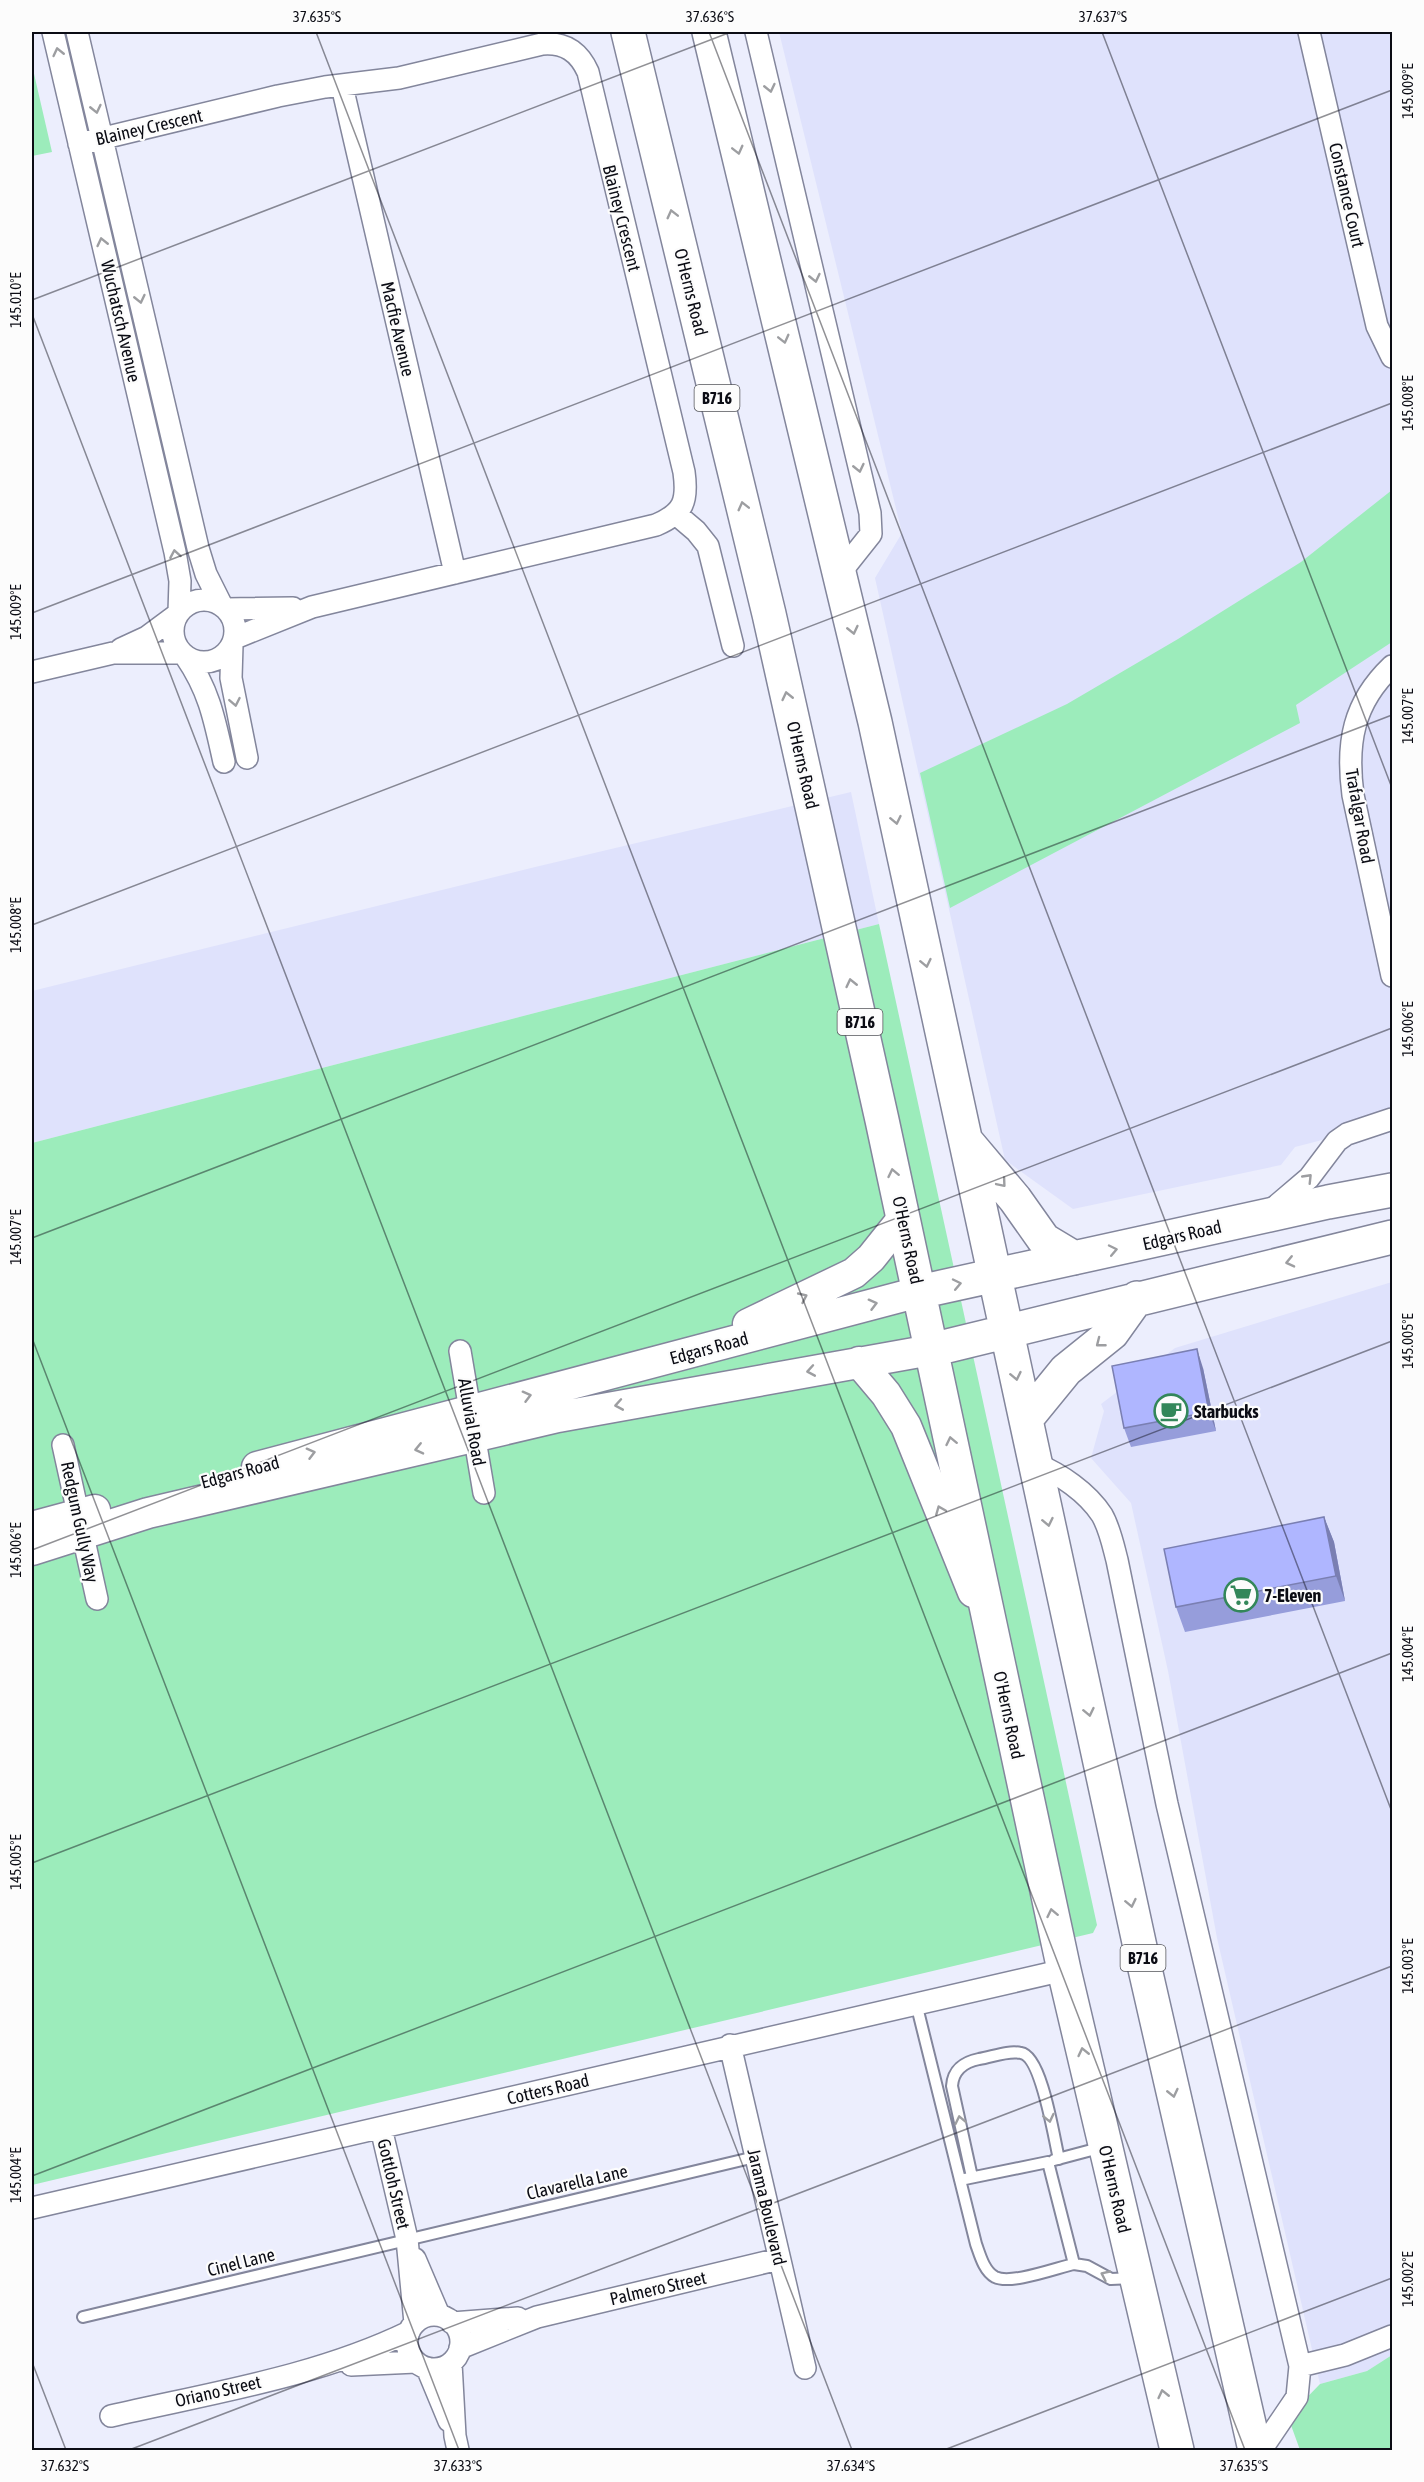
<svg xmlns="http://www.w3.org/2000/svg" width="1424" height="2482" font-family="'Asap Condensed',sans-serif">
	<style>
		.built { fill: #dfe2fc }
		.green { fill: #9cecbb }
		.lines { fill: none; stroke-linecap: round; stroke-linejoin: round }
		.lane-casing { stroke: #83869c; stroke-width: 14 }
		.street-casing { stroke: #83869c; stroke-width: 24 }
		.secondary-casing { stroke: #83869c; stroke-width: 33 }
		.primary-casing { stroke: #83869c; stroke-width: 36 }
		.lane { stroke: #fff; stroke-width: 10 }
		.street { stroke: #fff; stroke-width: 21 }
		.secondary { stroke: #fff; stroke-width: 30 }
		.primary { stroke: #fff; stroke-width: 33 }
		.wall { fill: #969ddb }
		.shaded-wall { fill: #7a7fb2 }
		.building { fill: #afb6ff; stroke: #7a7fb2; stroke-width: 1.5 }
		.oneway { stroke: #9d9ea1 }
		.ticks { fill: none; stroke: #0b0c14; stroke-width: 1.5; stroke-opacity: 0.45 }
		.labels { text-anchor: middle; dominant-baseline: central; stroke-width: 4.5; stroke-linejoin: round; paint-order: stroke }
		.shield { fill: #fcfcfc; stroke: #53545a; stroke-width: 1.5 }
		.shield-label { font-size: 16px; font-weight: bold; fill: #0b0c14 }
		.street-label { font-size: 18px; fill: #0b0c14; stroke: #fcfcfc }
		.poi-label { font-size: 18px; font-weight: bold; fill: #0b0c14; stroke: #fcfcfc; text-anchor: start }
		.neatline { fill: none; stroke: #0b0c14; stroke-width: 2 }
		.ticks-label { font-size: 15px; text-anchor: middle; fill: #0b0c14 }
	</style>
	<rect width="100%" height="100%" fill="#eceefd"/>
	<path class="built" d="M779 32H1392V1122L1295 1147 1281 1165 1073 1209 1005 1160 875 578 902 533Z
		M851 792 879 924 32 1143V991L531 868Z
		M1392 1282V2355L1367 2371 1320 2384 1217 1938 1168 1671 1131 1503 1091 1458 1104 1411 1101 1404 1175 1348Z"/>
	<path class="green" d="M32 65 52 152 32 156Z
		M1392 490V642L1296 705 1300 723 950 908 920 773 1067 704 1178 639 1301 562Z
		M879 924 1097 1925 1093 1933 32 2185V1143Z
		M1392 2355V2450H1300L1288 2417 1320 2384 1367 2371Z"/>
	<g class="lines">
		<defs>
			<path id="lane" d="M916 2003 976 2244C980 2255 984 2271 995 2277 1011 2285 1056 2268 1074 2264L1048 2162 960 2180
				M1054 2160 1103 2147
				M972 2177 952 2086C953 2070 964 2062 979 2059 992 2057 1008 2050 1021 2053 1042 2056 1054 2139 1059 2159
				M1074 2264 1087 2266 1111 2279 1133 2278
				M83 2317 755 2157"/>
			<path id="street" d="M53 32 175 552 180 581 179 612
				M77 32 198 548 206 574 222 606
				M756 32 870 513 871 534 840 573
				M1309 32 1377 326 1392 357
				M342 86 455 573
				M79 144 278 96 325 87 399 78 542 44C565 42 579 52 588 72L684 472C688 501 684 513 656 525L312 607 235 638
				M676 514 696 531 708 546 733 646
				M173 631a31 31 0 1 1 62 0a31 31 0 1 1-62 0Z
				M226 609 293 608
				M232 645 231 678 247 758
				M121 649 147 637 178 614
				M186 657C210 692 215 722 224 762
				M1392 666C1353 703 1346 743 1353 795L1392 976
				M32 672 113 653H182
				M1269 1212 1309 1178 1337 1141 1347 1134 1392 1119
				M460 1351 484 1493
				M63 1445 97 1599
				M1036 1464C1060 1474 1087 1492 1102 1515 1110 1529 1113 1545 1117 1560L1167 1804 1300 2366
				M730 2045 805 2368
				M381 2128 407 2239 415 2323
				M32 2208 1064 1970
				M415 2259 439 2315
				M407 2342a27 27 0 1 1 54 0a27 27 0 1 1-54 0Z
				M452 2323 518 2318
				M460 2348 537 2317 779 2259
				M451 2363 455 2436 458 2450
				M351 2365 416 2362
				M427 2368 449 2421
				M111 2416C211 2393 316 2377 409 2332
				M1261 2450 1297 2397 1300 2366 1345 2355 1392 2336"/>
			<path id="secondary" d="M748 1324 854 1273 871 1258 903 1218
				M859 1362 886 1394 906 1426 973 1592
				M257 1467 919 1292
				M32 1527 95 1510
				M32 1550 148 1513 558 1417 931 1350"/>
			<path id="primary" d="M628 32 769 614 882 1120 1064 1970 1177 2450
				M709 32 875 722 1140 1947 1255 2450
				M967 1142 1015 1199 1044 1240 1074 1258
				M919 1292 1328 1202 1392 1190
				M931 1350 1392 1237
				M1026 1419 1066 1370 1112 1333 1137 1298"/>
		</defs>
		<use href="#lane" class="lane-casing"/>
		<use href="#street" class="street-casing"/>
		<use href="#secondary" class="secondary-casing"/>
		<use href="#primary" class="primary-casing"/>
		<use href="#lane" class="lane"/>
		<use href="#street" class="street"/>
		<use href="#secondary" class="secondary"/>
		<use href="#primary" class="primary"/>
	</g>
	<path class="wall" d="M1203 1368 1216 1431 1131 1447 1124 1428Z
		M1324 1517 1334 1542 1345 1601 1185 1632 1176 1607Z"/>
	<path class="shaded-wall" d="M1197 1349 1203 1368 1216 1431 1209 1412Z
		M1324 1517 1334 1542 1345 1601 1336 1576Z"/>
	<path class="building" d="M1197 1349 1209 1412 1124 1428 1112 1366Z
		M1324 1517 1336 1576 1176 1607 1164 1549Z"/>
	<defs><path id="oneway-chevron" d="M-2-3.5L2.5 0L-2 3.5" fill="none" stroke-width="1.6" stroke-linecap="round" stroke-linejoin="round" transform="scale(1.5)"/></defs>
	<g class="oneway">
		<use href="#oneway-chevron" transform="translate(58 52) rotate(-103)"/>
		<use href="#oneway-chevron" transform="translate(770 88) rotate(77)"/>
		<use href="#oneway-chevron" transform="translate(96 109) rotate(77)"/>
		<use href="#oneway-chevron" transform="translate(738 150) rotate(76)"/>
		<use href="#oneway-chevron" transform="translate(672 214) rotate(-104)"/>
		<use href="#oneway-chevron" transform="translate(102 242) rotate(-103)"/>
		<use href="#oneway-chevron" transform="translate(815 278) rotate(77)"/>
		<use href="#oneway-chevron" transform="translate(140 299) rotate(77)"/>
		<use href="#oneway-chevron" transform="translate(784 339) rotate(76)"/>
		<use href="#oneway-chevron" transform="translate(859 468) rotate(77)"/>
		<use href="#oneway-chevron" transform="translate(743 506) rotate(-104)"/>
		<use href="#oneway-chevron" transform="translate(175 554) rotate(-100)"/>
		<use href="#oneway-chevron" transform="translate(853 630) rotate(77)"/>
		<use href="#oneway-chevron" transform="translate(787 696) rotate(-103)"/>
		<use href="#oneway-chevron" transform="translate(235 702) rotate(79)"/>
		<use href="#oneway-chevron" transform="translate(896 820) rotate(78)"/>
		<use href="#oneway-chevron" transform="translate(926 963) rotate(78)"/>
		<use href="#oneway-chevron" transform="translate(851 983) rotate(-103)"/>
		<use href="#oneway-chevron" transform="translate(893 1173) rotate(-102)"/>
		<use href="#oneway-chevron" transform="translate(1308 1178) rotate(-46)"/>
		<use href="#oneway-chevron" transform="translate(1002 1183) rotate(50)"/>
		<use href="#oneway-chevron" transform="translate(1113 1250) rotate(-12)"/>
		<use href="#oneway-chevron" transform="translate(1290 1262) rotate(167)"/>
		<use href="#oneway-chevron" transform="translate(957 1284) rotate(-12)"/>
		<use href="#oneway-chevron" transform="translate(803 1297) rotate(-25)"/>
		<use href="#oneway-chevron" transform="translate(873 1304) rotate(-15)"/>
		<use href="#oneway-chevron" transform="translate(1100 1343) rotate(142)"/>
		<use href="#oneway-chevron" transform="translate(811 1371) rotate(170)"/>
		<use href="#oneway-chevron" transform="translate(1016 1376) rotate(78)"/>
		<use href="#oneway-chevron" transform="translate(527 1396) rotate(-15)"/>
		<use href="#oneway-chevron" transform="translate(619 1405) rotate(170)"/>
		<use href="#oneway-chevron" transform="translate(951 1441) rotate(-102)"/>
		<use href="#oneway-chevron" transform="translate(419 1449) rotate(167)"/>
		<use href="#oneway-chevron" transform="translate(311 1453) rotate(-15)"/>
		<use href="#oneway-chevron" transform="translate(940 1510) rotate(-112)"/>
		<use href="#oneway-chevron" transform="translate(1048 1522) rotate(78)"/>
		<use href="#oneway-chevron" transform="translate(1089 1712) rotate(78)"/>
		<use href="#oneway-chevron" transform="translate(1131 1903) rotate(78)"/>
		<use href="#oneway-chevron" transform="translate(1052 1913) rotate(-102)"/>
		<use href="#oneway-chevron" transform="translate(1083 2052) rotate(-103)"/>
		<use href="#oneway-chevron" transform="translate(1173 2093) rotate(77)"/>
		<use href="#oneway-chevron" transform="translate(1049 2118) rotate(77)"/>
		<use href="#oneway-chevron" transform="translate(960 2120) rotate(-102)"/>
		<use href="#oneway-chevron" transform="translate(1105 2275) rotate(-155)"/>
		<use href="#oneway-chevron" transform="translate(1163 2394) rotate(-103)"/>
	</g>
	<path class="ticks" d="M316 32 1245 2450M709 32 1392 1812M1102 32 1392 788M32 300 731 32M32 314 852 2450M32 613 1392 90M32 925 1392 403M32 1238 1392 715M32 1338 459 2450M32 1550 1392 1028M32 1863 1392 1341M32 2176 1392 1653M32 2362 66 2450M129 2450 1392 1966M944 2450 1392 2278"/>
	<defs>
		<symbol id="cafe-ring" viewBox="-11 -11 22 22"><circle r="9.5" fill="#fcfcfc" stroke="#33875a" stroke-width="1.5"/><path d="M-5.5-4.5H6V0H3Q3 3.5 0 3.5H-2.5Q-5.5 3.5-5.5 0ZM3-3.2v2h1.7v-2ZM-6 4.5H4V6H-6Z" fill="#33875a"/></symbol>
		<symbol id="supermarket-ring" viewBox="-11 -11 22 22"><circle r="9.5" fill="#fcfcfc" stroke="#33875a" stroke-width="1.5"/><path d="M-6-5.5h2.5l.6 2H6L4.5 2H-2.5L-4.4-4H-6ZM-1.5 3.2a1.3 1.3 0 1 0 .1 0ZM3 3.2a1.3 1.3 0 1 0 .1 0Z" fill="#33875a"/></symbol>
	</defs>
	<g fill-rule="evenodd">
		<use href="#cafe-ring" x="1152" y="1392" width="38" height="38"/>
		<use href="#supermarket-ring" x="1222" y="1576" width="38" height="38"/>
	</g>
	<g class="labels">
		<g class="shield">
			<rect x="694.5" y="385" width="45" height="26" rx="4.5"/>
			<rect x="837.5" y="1009" width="45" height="26" rx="4.5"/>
			<rect x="1120.5" y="1945" width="45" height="26" rx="4.5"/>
		</g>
		<g class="shield-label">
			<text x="717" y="398">B716</text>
			<text x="860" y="1022">B716</text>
			<text x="1143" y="1958">B716</text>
		</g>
		<g class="street-label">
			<text transform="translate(149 127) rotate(-13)">Blainey Crescent</text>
			<text transform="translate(1347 195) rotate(77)">Constance Court</text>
			<text transform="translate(622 218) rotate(76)">Blainey Crescent</text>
			<text transform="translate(691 292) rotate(76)">O'Herns Road</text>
			<text transform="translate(121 321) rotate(77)">Wuchatsch Avenue</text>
			<text transform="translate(398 329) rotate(77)">Macfie Avenue</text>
			<text transform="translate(803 765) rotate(77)">O'Herns Road</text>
			<text transform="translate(1360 816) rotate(80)">Trafalgar Road</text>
			<text transform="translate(1182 1235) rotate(-13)">Edgars Road</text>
			<text transform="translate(908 1240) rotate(78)">O'Herns Road</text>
			<text transform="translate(709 1348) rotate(-15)">Edgars Road</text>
			<text transform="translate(472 1422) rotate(80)">Alluvial Road</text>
			<text transform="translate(240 1472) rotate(-15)">Edgars Road</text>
			<text transform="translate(80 1522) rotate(78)">Redgum Gully Way</text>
			<text transform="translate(1009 1715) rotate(78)">O'Herns Road</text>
			<text transform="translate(548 2089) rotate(-13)">Cotters Road</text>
			<text transform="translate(577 2182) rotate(-13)">Clavarella Lane</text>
			<text transform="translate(394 2184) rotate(77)">Gottloh Street</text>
			<text transform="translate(1115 2189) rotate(77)">O'Herns Road</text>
			<text transform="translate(767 2207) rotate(77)">Jarama Boulevard</text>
			<text transform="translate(241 2262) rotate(-14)">Cinel Lane</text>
			<text transform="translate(658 2288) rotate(-13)">Palmero Street</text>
			<text transform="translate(218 2391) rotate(-13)">Oriano Street</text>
		</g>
		<g class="poi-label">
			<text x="1194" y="1411">Starbucks</text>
			<text x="1264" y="1595">7-Eleven</text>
		</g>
	</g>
	<rect width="1424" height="2482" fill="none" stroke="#fcfcfc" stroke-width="66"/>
	<rect x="33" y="33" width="1358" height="2416" class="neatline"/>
	<g class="ticks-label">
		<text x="317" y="22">37.635°S</text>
		<text x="710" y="22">37.636°S</text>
		<text x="1103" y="22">37.637°S</text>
		<text transform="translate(1408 91) rotate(-90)" y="5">145.009°E</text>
		<text transform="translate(16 300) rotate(-90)" y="5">145.010°E</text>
		<text transform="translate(1408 403) rotate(-90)" y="5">145.008°E</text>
		<text transform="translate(16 612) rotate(-90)" y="5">145.009°E</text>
		<text transform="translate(1408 716) rotate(-90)" y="5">145.007°E</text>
		<text transform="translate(16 925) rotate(-90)" y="5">145.008°E</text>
		<text transform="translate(1408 1029) rotate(-90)" y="5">145.006°E</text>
		<text transform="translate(16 1237) rotate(-90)" y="5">145.007°E</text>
		<text transform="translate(1408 1341) rotate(-90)" y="5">145.005°E</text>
		<text transform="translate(16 1550) rotate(-90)" y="5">145.006°E</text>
		<text transform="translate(1408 1654) rotate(-90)" y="5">145.004°E</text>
		<text transform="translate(16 1862) rotate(-90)" y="5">145.005°E</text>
		<text transform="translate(1408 1966) rotate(-90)" y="5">145.003°E</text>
		<text transform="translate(16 2175) rotate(-90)" y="5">145.004°E</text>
		<text transform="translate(1408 2279) rotate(-90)" y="5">145.002°E</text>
		<text x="65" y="2471">37.632°S</text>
		<text x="458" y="2471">37.633°S</text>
		<text x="851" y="2471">37.634°S</text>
		<text x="1244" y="2471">37.635°S</text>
	</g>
</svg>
